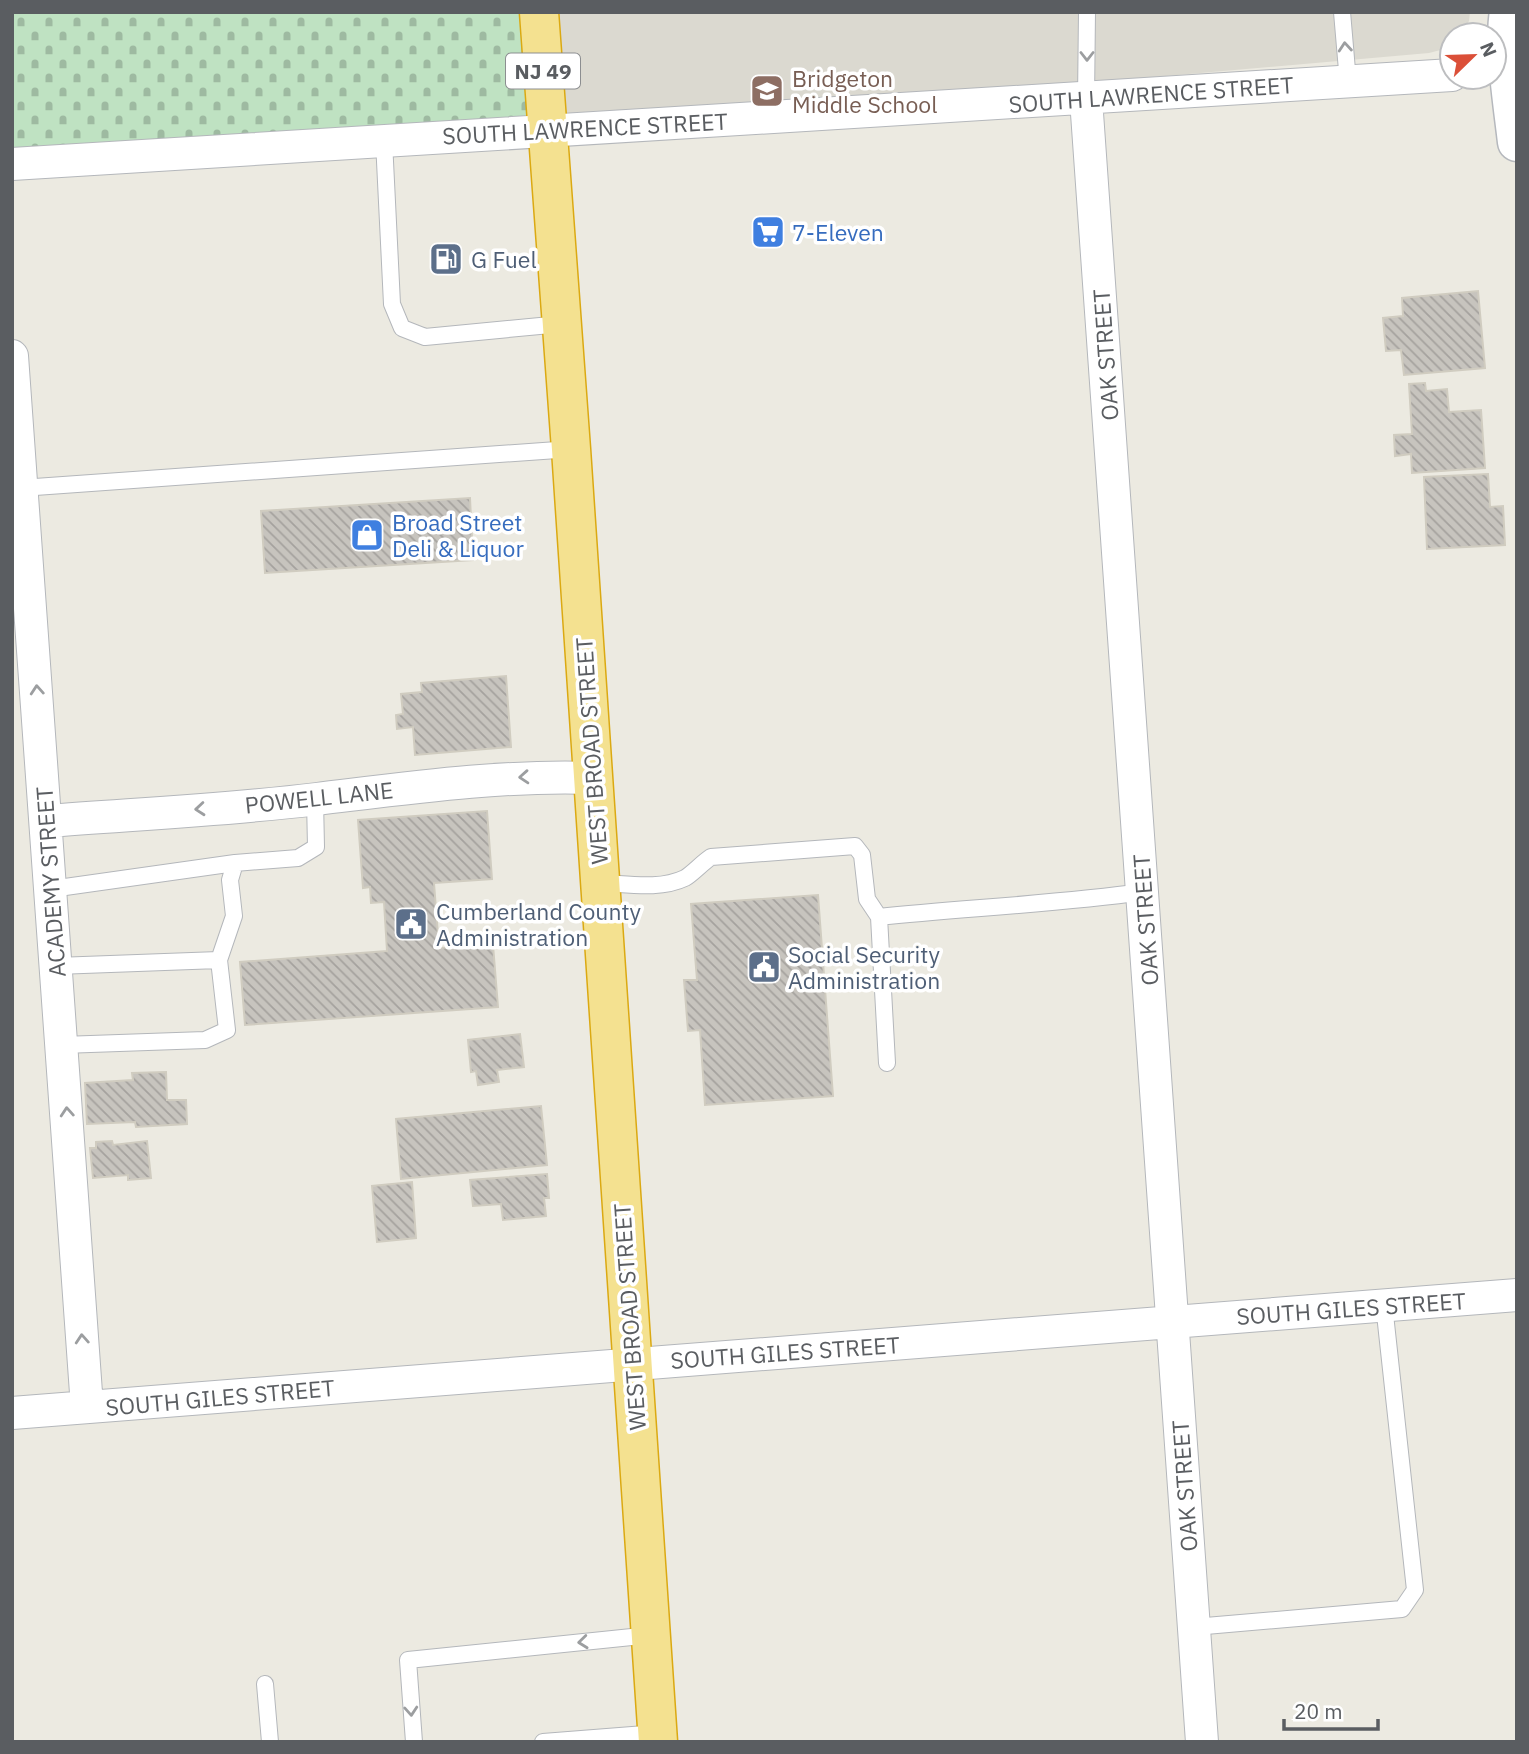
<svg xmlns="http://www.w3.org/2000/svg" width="1529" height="1754" font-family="'IBM Plex Sans',sans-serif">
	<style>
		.education { fill: #dbd9d0 }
		.cemetery { fill: url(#cemetery-stones) }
		.building { fill: url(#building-back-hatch); stroke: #d0ccc0; stroke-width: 2 }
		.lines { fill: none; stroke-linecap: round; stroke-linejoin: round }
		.lane-casing { stroke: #b4b7bb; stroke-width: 18 }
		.street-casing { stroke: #b4b7bb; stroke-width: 34 }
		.secondary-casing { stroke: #b5b8bd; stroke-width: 41 }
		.highway-casing { stroke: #dba912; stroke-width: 41 }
		.lane { stroke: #fff; stroke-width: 16 }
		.street { stroke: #fff; stroke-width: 32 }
		.secondary { stroke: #fff; stroke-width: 38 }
		.highway { stroke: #f4e190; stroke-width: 38 }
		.oneway { stroke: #9c9ea0 }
		.labels { text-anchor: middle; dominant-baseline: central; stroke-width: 7; stroke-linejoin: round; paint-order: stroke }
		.shield { fill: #fff; stroke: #8c8e90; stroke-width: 2 }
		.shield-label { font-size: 21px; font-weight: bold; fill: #5a5d61 }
		.education-label { font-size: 23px; fill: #785e54; stroke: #fff; text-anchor: start }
		.street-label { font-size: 23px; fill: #5a5d61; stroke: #fff }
		.shop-label { font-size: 23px; fill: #366cbe; stroke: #fff; text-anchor: start }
		.service-label { font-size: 23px; fill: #4e5e75; stroke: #fff; text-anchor: start }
	</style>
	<defs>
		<pattern id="cemetery-stones" width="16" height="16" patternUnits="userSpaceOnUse" patternTransform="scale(1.75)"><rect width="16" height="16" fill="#bfe2c2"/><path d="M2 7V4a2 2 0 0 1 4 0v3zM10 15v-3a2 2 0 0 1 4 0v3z" fill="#9ebaa1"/></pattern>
		<pattern id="building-back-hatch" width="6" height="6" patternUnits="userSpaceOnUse" patternTransform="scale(1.75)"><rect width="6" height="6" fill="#c7c4be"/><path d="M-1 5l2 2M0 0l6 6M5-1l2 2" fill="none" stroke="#a5a29e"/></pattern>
	</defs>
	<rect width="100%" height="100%" fill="#eceae1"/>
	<path class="education" d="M540 12H1470L1469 21 1460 35H1452V47L1429 53 548 130Z"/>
	<path class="cemetery" d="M12 12H539L548 130 12 164Z"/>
	<path class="building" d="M1478 291 1485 368 1404 375 1401 350 1386 351 1383 318 1403 316 1402 298Z
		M1425 383 1426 391 1447 389 1449 412 1481 410 1485 468 1412 473 1411 454 1395 456 1394 435 1412 434 1409 384Z
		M1488 474 1490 507 1503 506 1505 545 1427 549 1424 477Z
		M470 498 473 560 265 573 261 511Z
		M506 676 511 747 415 755 413 727 397 729 396 715 403 714 401 694 422 692 421 683Z
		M487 811 492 879 434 883 439 948 493 945 498 1007 245 1025 240 962 387 951 384 902 371 903 370 887 363 888 358 820Z
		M818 895 833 1096 705 1105 700 1030 688 1031 684 980H697L691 904Z
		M520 1034 524 1067 497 1070 499 1082 478 1085 476 1071 471 1072 468 1040Z
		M166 1072 167 1100H186L187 1124 136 1127 135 1122 87 1124 85 1083 133 1080 132 1073Z
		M541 1106 547 1165 401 1179 396 1119Z
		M112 1141 113 1145 147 1141 151 1178 128 1180V1175L93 1178 90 1148H96V1142Z
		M547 1174 549 1198H544L546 1216 503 1220 501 1204 473 1206 470 1180Z
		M412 1182 416 1238 377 1242 372 1186Z"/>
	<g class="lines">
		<defs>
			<path id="lane" d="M1342 12 1348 82
				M1086 99 1087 12
				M384 141 392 304 402 328 425 337 561 324
				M21 488 571 449
				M601 883C628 884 660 890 685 878 692 874 702 863 711 857L855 846 862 855 867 899 879 917C967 908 1055 904 1143 892
				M51 889 235 863
				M879 917 887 1063
				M56 966 219 960
				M62 1045 205 1040 227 1030 219 960 234 916 230 880 235 863 298 858 316 847 315 800
				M1194 1627 1402 1609 1415 1590 1384 1305
				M265 1684 270 1742
				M414 1742 408 1660 651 1635
				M543 1742 658 1733"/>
			<path id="street" d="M1086 99 1202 1742
				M12 164 1452 75
				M12 356 87 1407
				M46 821C136 814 227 810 317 799 409 788 499 775 592 778
				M12 1413 1517 1295"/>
			<path id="secondary" d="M1509 12C1503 46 1513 106 1517 142"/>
			<path id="highway" d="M539 12 571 449 658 1742"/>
		</defs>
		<use href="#lane" class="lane-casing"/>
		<use href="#street" class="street-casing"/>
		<use href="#secondary" class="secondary-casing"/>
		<use href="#highway" class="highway-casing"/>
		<use href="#lane" class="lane"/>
		<use href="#street" class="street"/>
		<use href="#secondary" class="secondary"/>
		<use href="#highway" class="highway"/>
	</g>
	<defs><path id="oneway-chevron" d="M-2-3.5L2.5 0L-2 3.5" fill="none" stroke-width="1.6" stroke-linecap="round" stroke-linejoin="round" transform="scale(1.75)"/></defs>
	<g class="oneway">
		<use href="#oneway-chevron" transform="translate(1345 47) rotate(-95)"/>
		<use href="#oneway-chevron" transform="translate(1087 56) rotate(90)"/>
		<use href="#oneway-chevron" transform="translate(37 690) rotate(-94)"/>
		<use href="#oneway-chevron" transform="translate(524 777) rotate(176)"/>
		<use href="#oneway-chevron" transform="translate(200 809) rotate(175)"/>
		<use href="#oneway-chevron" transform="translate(67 1112) rotate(-94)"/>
		<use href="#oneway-chevron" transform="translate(82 1339) rotate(-94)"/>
		<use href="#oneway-chevron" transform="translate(583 1642) rotate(174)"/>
		<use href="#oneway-chevron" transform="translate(411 1711) rotate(86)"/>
	</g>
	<defs>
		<symbol id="school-square" viewBox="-11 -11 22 22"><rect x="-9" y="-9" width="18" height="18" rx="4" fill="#8d6e63" stroke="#fff"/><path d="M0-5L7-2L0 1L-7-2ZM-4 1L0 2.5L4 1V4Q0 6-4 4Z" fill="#fff"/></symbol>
		<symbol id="supermarket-square" viewBox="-11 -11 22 22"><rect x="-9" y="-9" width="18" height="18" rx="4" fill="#3f7fe0" stroke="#fff"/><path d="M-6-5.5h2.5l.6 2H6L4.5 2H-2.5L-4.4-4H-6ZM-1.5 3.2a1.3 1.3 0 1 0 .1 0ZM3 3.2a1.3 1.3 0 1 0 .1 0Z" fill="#fff"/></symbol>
		<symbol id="fuel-square" viewBox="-11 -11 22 22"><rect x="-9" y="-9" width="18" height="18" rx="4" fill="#5c6f8a" stroke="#fff"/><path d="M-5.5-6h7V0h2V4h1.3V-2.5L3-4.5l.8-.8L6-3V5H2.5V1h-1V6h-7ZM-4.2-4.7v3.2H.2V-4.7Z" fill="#fff"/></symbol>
		<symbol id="shop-square" viewBox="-11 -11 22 22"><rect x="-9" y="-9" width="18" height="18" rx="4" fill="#3f7fe0" stroke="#fff"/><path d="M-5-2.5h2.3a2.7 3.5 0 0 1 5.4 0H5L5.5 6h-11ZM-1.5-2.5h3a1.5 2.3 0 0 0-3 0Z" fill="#fff"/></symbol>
		<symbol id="civic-square" viewBox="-11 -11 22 22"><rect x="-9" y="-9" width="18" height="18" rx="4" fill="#5c6f8a" stroke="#fff"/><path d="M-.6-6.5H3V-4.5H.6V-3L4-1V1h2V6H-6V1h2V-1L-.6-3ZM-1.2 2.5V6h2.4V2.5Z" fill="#fff"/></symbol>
	</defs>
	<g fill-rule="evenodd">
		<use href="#school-square" x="748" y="72" width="38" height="38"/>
		<use href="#supermarket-square" x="749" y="213" width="38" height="38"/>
		<use href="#fuel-square" x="427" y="240" width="38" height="38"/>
		<use href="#shop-square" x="348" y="516" width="38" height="38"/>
		<use href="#civic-square" x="392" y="905" width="38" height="38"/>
		<use href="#civic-square" x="745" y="948" width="38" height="38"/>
	</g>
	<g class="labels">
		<rect class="shield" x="506" y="53.5" width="74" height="35" rx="5"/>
		<g class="shield-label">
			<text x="543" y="71">NJ 49</text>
		</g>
		<g class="education-label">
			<text x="792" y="78">Bridgeton<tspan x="792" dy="26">Middle School</tspan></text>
		</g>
		<g class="street-label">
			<text transform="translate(1151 94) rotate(-4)">SOUTH LAWRENCE STREET</text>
			<text transform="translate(585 128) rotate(-3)">SOUTH LAWRENCE STREET</text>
			<text transform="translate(1105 355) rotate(-94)">OAK STREET</text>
			<text transform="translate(591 751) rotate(-94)">WEST BROAD STREET</text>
			<text transform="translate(319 797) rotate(-6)">POWELL LANE</text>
			<text transform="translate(50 882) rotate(-94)">ACADEMY STREET</text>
			<text transform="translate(1145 920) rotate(-94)">OAK STREET</text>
			<text transform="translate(1351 1308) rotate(-4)">SOUTH GILES STREET</text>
			<text transform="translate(629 1317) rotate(-94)">WEST BROAD STREET</text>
			<text transform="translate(785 1352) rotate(-4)">SOUTH GILES STREET</text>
			<text transform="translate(220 1397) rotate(-5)">SOUTH GILES STREET</text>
			<text transform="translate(1184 1486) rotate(-94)">OAK STREET</text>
		</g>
		<g class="shop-label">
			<text x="792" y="232">7-Eleven</text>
			<text x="392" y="522">Broad Street<tspan x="392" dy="26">Deli &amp; Liquor</tspan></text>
		</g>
		<g class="service-label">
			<text x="471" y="259">G Fuel</text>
			<text x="436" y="911">Cumberland County<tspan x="436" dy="26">Administration</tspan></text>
			<text x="788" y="954">Social Security<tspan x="788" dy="26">Administration</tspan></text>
		</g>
	</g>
	<rect width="1529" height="1754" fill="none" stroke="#5a5d61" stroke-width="28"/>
	<g transform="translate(1473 56) rotate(67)"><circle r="33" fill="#ffffff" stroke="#bdbec0" stroke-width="2"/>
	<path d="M0-5L12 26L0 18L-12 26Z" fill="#db4f38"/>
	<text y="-10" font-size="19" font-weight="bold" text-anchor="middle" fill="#5a5d61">N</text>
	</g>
	<path d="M1284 1719v10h94v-10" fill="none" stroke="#5a5d61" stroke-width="3.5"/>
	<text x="1294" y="1719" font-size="21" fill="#5a5d61" stroke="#ffffff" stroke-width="5" paint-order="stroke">20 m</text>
</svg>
